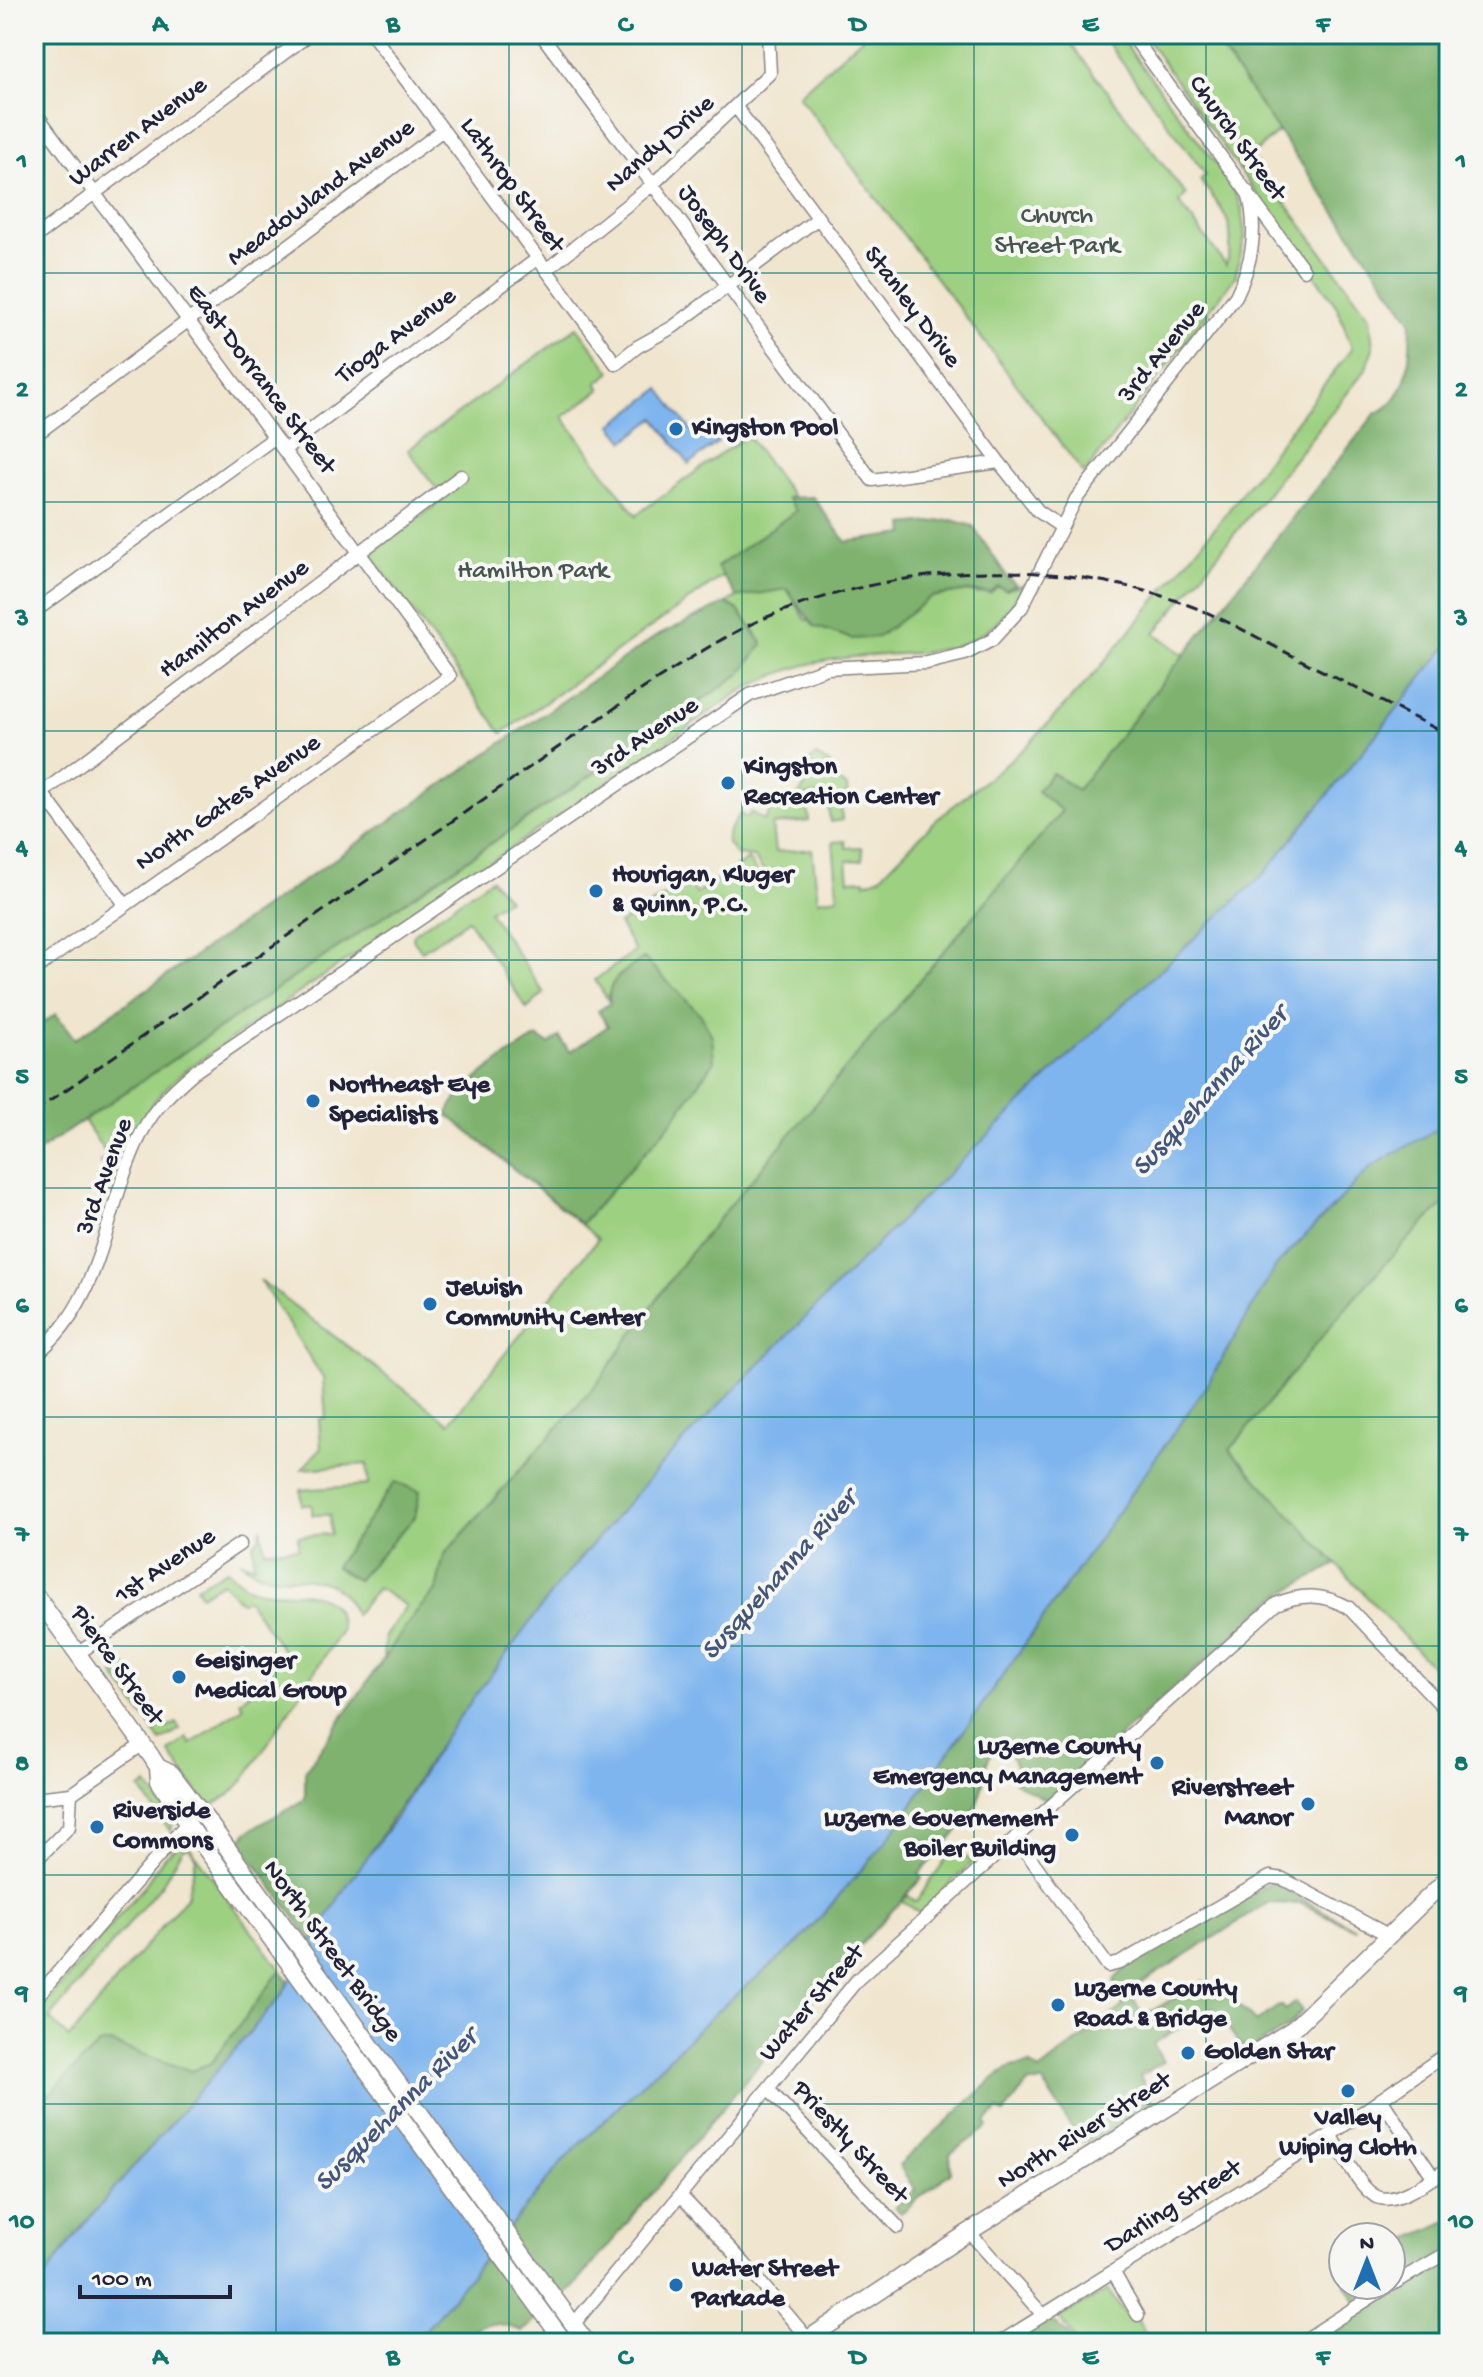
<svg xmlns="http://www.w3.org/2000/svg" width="1483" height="2377" font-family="'Gochi Hand',sans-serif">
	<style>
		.green { fill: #9dd080; stroke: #60795e; stroke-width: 2; fill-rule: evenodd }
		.forest { fill: #7eb26e; stroke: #506a54; stroke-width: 2 }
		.water { fill: #7fb5ee; stroke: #506c94; stroke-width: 2 }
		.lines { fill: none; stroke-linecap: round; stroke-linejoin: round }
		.minor-casing { stroke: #898484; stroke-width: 15 }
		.major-casing { stroke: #898484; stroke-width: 19 }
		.minor { stroke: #fff; stroke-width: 12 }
		.major { stroke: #fff; stroke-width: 16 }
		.rail { stroke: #22223b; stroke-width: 3; stroke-dasharray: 12 6; stroke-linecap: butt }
		.grid { fill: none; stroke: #0f766e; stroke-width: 2; stroke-opacity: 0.55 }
		.poi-dot { fill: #1f6fb2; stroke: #f6f6f2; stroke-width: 3 }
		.labels { text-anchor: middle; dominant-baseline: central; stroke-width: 8; stroke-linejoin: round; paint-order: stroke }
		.street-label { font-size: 26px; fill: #22223b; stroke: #f6f6f2 }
		.park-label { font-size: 26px; fill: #475650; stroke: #f6f6f2 }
		.poi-label { font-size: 26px; font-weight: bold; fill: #22223b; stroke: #f6f6f2; text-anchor: start }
		.water-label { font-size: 28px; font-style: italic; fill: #43557a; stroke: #f6f6f2 }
		.neatline { fill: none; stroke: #0f766e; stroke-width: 3 }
		.grid-label { font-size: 26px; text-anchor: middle; font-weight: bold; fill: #0f766e }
	</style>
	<rect width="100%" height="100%" fill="#f6f6f2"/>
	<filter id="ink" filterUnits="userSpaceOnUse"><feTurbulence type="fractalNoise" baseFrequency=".0125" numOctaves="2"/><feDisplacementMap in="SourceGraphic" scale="16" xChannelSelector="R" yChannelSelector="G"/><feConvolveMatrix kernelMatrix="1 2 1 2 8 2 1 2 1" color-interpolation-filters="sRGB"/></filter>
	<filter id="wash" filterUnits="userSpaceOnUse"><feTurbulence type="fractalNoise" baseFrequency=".006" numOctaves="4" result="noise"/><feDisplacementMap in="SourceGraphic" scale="32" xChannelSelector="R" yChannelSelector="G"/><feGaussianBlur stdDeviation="1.8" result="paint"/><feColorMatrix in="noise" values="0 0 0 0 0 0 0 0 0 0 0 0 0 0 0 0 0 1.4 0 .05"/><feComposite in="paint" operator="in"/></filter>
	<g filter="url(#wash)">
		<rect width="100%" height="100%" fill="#f0e5ce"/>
		<path class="green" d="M866 34H1086L1072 45 1186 195 1179 202 1226 265C1239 225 1223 211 1200 180L1206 175 1101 34H1118L1229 181 1241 206 1245 237 1235 277 1084 474 798 95Z
			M1143 34H1210L1279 131 1251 156 1370 317 1373 348 1365 371 1155 633 1184 655 1077 790 1053 773 1038 791 1063 811 686 1258 596 1385 444 1555 436 1591 383 1659 385 1636 406 1606 377 1588 355 1615C330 1554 277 1596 242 1562L254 1565 253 1545 260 1537 261 1527 265 1550 298 1548V1536L331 1534 330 1515H312V1505H302L301 1490 368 1485 367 1464 302 1469 321 1448 319 1419 326 1418 323 1378 260 1280 449 1423 598 1239 581 1224 670 1124 714 1062 701 1015 691 1008 608 994 610 1003 595 980 635 951 619 924 687 882 696 894 748 859 767 887 772 884 754 857 736 855 727 842 729 831 740 814 747 818 751 812 764 821 777 801 789 809 817 769 808 762 816 756 830 764 825 772 847 787 848 805 841 806 842 820 830 822 827 794 807 796 809 821 772 825 775 852 812 849 818 900 838 897 833 842 845 841 846 848 862 847 863 860 847 861 849 880 865 879V883L880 877 936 820 1025 748 1098 670 1221 520 1352 348 1337 307ZM395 1483 358 1580H357L335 1567Z
			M577 327 611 372 597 383 601 389 563 417 636 515 747 435 807 516 502 733 370 554 444 499 408 450Z
			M1025 584C977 670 919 647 837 659 802 663 769 676 738 693L186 1070C151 1098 132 1130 118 1172L111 1175 100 1162 108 1157 84 1120 740 674 757 634 737 609 726 603 737 597 787 589 806 620 901 619 930 597 968 591 978 594 998 586 1006 590Z
			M491 879 508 899 489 911 544 993 527 1009 468 920 422 951 413 939 414 933Z
			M1449 1200V1685L1230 1450C1300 1365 1367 1274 1449 1200Z
			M227 1570C235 1577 242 1585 253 1589 285 1600 338 1577 341 1631L244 1780 230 1795 208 1807 169 1752 187 1738 191 1744 243 1707 240 1701 259 1685 284 1652 247 1599 241 1602 222 1582 201 1595 196 1587Z
			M127 1666 167 1728 176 1723 180 1729 161 1741 114 1675Z
			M147 1785 173 1822 171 1832 140 1789Z
			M185 1841 281 1970 211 2063 199 2070 34 2110V2018L145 1885 163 1858ZM189 1847 196 1858 187 1896 69 2038 49 2019 162 1884 183 1849Z
			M953 1849 972 1862 920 1913 901 1900 908 1896 916 1902Z
			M1108 2290 1125 2315 1132 2312 1152 2343H1078L1059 2317Z
			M473 2328 485 2338H503L509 2343H459Z"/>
		<path class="forest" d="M1210 34H1449V644L1265 873 911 1210 667 1458 560 1582 446 1735 313 1942 239 1841 247 1832 305 1799V1771L416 1612 436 1591 444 1555 596 1385 686 1258 1062 811 1037 791 1052 773 1077 790 1375 414C1412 398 1410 354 1411 320Z
			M813 497 846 542 905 534 904 525 952 520 973 526 1008 578 1016 585 1006 590 998 586 990 593 968 591 931 597 878 637 852 639 814 626 787 589 737 597 717 567 796 511 787 498Z
			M726 603 737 609 763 644 740 674 34 1154V1067L37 1065 34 1059V1029L56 1014 75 1039 655 637Z
			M644 958 701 1015 712 1036 714 1062 670 1124 581 1224 448 1115C454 1088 513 1052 537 1037L549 1044 559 1037 570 1052 608 1026 598 1011 610 1003C604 980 628 970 644 958Z
			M1449 1122V1200C1367 1274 1300 1365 1230 1450L1336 1564 1277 1597 1051 1797 1044 1799 1015 1782 1016 1766 1009 1750 1000 1746C982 1755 986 1782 978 1801 972 1819 933 1857 919 1874L922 1878 835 1973 574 2287 522 2332C495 2318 478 2321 457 2343H415L563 2161 719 2009 798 1943 885 1843 1207 1385 1276 1266 1371 1167Z
			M395 1482 420 1491 415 1517 357 1580 335 1567Z
			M1272 1882 1356 1929 1302 1904 1268 1903 1129 1991 1143 2016 1203 1981 1218 1986 1256 2022 1280 2005 1285 2010 1295 2002 1302 2011 1288 2027 1246 2052 1212 2007 1153 2044 1163 2062 1140 2076 1154 2104 1094 2141H1080L1043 2083H1028L1004 2113 998 2110 986 2122 988 2127 950 2154 951 2172 901 2213 895 2207 915 2190 899 2165 996 2077 1011 2067 1029 2064 1039 2071 1123 2006 1114 1980 1128 1965Z
			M281 1970 289 1982 281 1996 80 2229 34 2292V2110L98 2045 111 2043 191 2071 211 2063Z
			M1449 2220V2343H1308L1361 2309 1346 2285H1391V2247Z
			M1049 2318 1077 2343H1010Z"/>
		<path class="water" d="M660 389 693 433 704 424 718 442 689 464 655 418 625 441 612 425Z
			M1449 644V1122L1371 1167 1276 1266 1207 1385 885 1843 798 1943 719 2009 563 2161 415 2343H34V2292L80 2229 281 1996 343 1891 395 1819 446 1735 560 1582 667 1458 911 1210 1115 1012 1265 873Z"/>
	</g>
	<g filter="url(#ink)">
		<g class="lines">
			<defs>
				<path id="minor" d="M372 34 616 364 637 347 673 327 817 219
					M541 34 872 480 999 462
					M1131 34 1304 270
					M736 107 999 462 1038 511 1060 526
					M34 111 450 676 34 970
					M34 238 310 34
					M546 270 652 185 770 73 768 34
					M34 436 443 130
					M284 450 537 259
					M34 612 274 438
					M34 782 124 903
					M34 799 461 476
					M34 1356C106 1299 103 1208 142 1132 154 1108 173 1090 194 1072L750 695 827 668 927 663 965 654 992 640 1022 607 1076 499 1236 296C1253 262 1258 229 1248 192
					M77 1654 240 1544
					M71 1794 143 1744
					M34 1798 71 1794
					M1017 1839 1108 1966 1120 1963 1270 1877 1283 1879 1390 1936
					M34 1862 69 1827 71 1794
					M34 2000 187 1823
					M768 2089 898 2227
					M1381 2099 1434 2178
					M1330 2135C1376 2207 1372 2218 1449 2168
					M680 2195 744 2263 808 2339
					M969 2232 1043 2315
					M1114 2273 1138 2315
					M1391 2285 1449 2252
					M573 2325 858 1979 1276 1604C1302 1593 1323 1594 1348 1607L1449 1713
					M999 2343 1330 2135 1449 2052
					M1300 2343 1390 2285"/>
				<path id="major" d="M34 1593 151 1756 158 1767 159 1781 187 1823 565 2343
					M158 1767 172 1774 212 1827 587 2343
					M802 2343 969 2232 1293 2029 1449 1877"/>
			</defs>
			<use href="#minor" class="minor-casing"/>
			<use href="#major" class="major-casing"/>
			<use href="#minor" class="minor"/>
			<use href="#major" class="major"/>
			<path class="rail" d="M34 1112 635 694C675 668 716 640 760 620 892 564 1053 554 1188 605 1226 619 1261 640 1297 658 1348 684 1398 710 1449 735"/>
		</g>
	</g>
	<path class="grid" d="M276 34V2343M509 34V2343M742 34V2343M974 34V2343M1206 34V2343M34 273H1449M34 502H1449M34 731H1449M34 960H1449M34 1188H1449M34 1417H1449M34 1646H1449M34 1875H1449M34 2104H1449"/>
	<g class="poi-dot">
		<circle cx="676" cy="429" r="8"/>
		<circle cx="728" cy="783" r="8"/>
		<circle cx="596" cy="891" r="8"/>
		<circle cx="313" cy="1101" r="8"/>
		<circle cx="430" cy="1304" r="8"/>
		<circle cx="179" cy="1677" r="8"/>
		<circle cx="1157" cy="1763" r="8"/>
		<circle cx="1308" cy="1804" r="8"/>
		<circle cx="97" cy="1827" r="8"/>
		<circle cx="1072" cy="1835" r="8"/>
		<circle cx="1058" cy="2005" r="8"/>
		<circle cx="1188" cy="2053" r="8"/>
		<circle cx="1348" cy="2091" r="8"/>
		<circle cx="676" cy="2285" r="8"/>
	</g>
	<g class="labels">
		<g class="street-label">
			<text transform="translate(139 133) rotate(-37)">Warren Avenue</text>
			<text transform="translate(1236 139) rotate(54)">Church Street</text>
			<text transform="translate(661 145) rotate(-41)">Nandy Drive</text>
			<text transform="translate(511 186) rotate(54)">Lathrop Street</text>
			<text transform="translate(322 194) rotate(-37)">Meadowland Avenue</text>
			<text transform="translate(723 245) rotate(54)">Joseph Drive</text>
			<text transform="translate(911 308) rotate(53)">Stanley Drive</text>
			<text transform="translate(397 337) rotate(-37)">Tioga Avenue</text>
			<text transform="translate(1163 353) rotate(-51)">3rd Avenue</text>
			<text transform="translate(260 380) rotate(53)">East Dorrance Street</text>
			<text transform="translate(235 620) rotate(-37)">Hamilton Avenue</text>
			<text transform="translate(646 738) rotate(-34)">3rd Avenue</text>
			<text transform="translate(229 804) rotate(-35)">North Gates Avenue</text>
			<text transform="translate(106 1177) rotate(-70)">3rd Avenue</text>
			<text transform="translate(166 1567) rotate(-34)">1st Avenue</text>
			<text transform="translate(116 1666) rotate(54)">Pierce Street</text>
			<text transform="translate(331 1952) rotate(54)">North Street Bridge</text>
			<text transform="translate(813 2004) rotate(-49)">Water Street</text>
			<text transform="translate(1085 2132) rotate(-32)">North River Street</text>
			<text transform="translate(849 2143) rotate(47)">Priestly Street</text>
			<text transform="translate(1174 2208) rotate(-32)">Darling Street</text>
		</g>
		<g class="park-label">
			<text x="1057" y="217">Church<tspan x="1057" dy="30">Street Park</tspan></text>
			<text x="533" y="572">Hamilton Park</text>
		</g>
		<g class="poi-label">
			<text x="692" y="429">Kingston Pool</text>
			<text x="744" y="768">Kingston<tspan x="744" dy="30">Recreation Center</tspan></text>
			<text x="612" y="876">Hourigan, Kluger<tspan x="612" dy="30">&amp; Quinn, P.C.</tspan></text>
			<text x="329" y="1086">Northeast Eye<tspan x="329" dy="30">Specialists</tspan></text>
			<text x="446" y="1289">Jewish<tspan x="446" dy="30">Community Center</tspan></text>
			<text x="195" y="1662">Geisinger<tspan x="195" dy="30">Medical Group</tspan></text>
			<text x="1141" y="1748" text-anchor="end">Luzerne County<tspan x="1141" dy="30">Emergency Management</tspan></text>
			<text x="1292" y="1789" text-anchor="end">Riverstreet<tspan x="1292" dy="30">Manor</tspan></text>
			<text x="113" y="1812">Riverside<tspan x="113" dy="30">Commons</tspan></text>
			<text x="1056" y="1820" text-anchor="end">Luzerne Governement<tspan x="1056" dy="30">Boiler Building</tspan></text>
			<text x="1074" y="1990">Luzerne County<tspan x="1074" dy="30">Road &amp; Bridge</tspan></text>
			<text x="1204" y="2053">Golden Star</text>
			<text x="1348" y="2119" text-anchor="middle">Valley<tspan x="1348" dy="30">Wiping Cloth</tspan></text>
			<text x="692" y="2270">Water Street<tspan x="692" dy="30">Parkade</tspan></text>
		</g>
		<g class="water-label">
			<text transform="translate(1211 1092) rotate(-48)">Susquehanna River</text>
			<text transform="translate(780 1576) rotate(-48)">Susquehanna River</text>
			<text transform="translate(397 2111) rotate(-45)">Susquehanna River</text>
		</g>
	</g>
	<rect width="1483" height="2377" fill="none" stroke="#f6f6f2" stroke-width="88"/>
	<g transform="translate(1367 2261)"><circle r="38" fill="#f6f6f2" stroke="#a1a1a9" stroke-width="2"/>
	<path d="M0-6L14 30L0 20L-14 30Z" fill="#1f6fb2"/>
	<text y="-12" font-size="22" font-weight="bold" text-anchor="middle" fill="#22223b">N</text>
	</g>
	<path d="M80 2285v12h150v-12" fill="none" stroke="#22223b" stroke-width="4"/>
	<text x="92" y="2285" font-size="24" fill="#22223b" stroke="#f6f6f2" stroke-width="6" paint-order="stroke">100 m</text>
	<rect x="44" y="44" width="1395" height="2289" class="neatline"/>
	<g class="grid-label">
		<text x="160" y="31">A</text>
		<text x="393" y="31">B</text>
		<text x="625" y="31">C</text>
		<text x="858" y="31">D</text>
		<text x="1090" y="31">E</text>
		<text x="1323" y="31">F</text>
		<text x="22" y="168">1</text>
		<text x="1461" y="168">1</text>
		<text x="22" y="396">2</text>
		<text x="1461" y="396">2</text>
		<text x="22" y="625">3</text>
		<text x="1461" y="625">3</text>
		<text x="22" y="854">4</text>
		<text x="1461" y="854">4</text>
		<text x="22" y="1083">5</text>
		<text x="1461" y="1083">5</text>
		<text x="22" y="1312">6</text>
		<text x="1461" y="1312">6</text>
		<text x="22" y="1541">7</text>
		<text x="1461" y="1541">7</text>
		<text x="22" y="1770">8</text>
		<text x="1461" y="1770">8</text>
		<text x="22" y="1999">9</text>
		<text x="1461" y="1999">9</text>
		<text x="22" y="2228">10</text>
		<text x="1461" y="2228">10</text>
		<text x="160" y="2364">A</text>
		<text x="393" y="2364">B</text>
		<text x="625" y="2364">C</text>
		<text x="858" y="2364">D</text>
		<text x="1090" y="2364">E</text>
		<text x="1323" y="2364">F</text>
	</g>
</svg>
